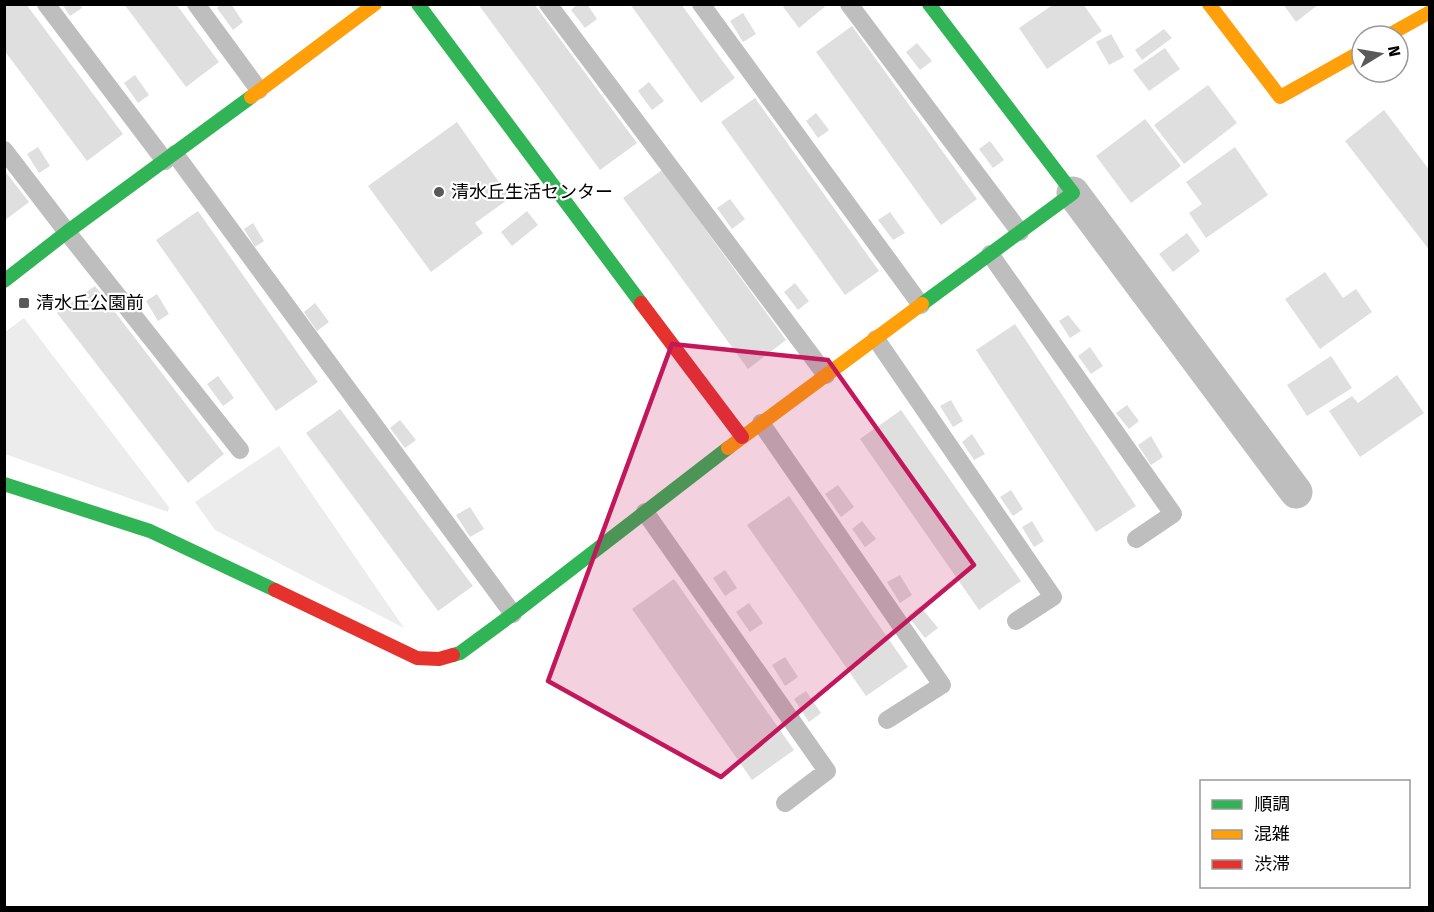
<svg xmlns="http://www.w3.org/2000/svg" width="1434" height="912" font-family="'Fira Sans','Noto Sans JP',sans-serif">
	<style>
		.green { fill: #ececec }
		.building { fill: #dfdfdf }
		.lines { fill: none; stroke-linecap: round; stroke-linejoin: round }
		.lane { stroke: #bebebe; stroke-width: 18 }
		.street { stroke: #bebebe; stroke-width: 33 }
		.fast { stroke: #30b455; stroke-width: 14 }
		.slow { stroke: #ff9f0a; stroke-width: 14 }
		.jam { stroke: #e5322d; stroke-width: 14 }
		.marked { fill: #c2185b; fill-opacity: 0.2; stroke: #c2185b; stroke-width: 4.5; stroke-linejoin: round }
		.poi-dot { fill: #595959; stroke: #fff; stroke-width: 2 }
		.labels { text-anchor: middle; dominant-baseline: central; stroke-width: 4.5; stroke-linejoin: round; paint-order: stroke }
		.poi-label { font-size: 18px; fill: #000; stroke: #fff; text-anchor: start }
	</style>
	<rect width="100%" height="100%" fill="#fff"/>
	<path class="green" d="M24 318 169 507 168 512 5 454V332Z
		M279 446 404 628 215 530 195 502Z"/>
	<path class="building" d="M4 4H26L123 134 87 161 4 50Z
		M62 4H80L82 8 70 16Z
		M124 4H176L219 62 186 87Z
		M221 4H231L243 22 233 30 217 8Z
		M478 4H534L637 143 600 170Z
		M578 4H587L597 19 585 28 571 10Z
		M630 4H681L735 78 701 103Z
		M781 4H828L799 28Z
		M1054 4H1083L1102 31 1047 69 1019 28Z
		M1283 4H1319L1296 22Z
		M743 13 756 34 743 42 730 21Z
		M852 26 977 199 941 225 816 52Z
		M1164 29 1172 38 1142 60 1135 50Z
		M1111 34 1124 57 1109 65 1096 42Z
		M917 43 932 61 920 70 906 52Z
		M1165 48 1180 69 1149 91 1133 70Z
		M135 75 149 95 138 103 124 83Z
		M649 82 664 101 652 110 638 91Z
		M1208 85 1237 123 1184 164 1154 125Z
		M755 98 879 271 845 295 721 122Z
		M1384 110 1430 171V251L1345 141Z
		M816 113 829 130 818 138 806 121Z
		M1145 119 1181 166 1131 203 1096 156Z
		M457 122 510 198 475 223 483 233 431 272 368 186Z
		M990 141 1004 160 993 168 979 149Z
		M38 147 50 166 39 173 27 154Z
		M1235 147 1268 195 1206 238 1189 213 1202 204 1186 182Z
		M4 170 29 202 4 221Z
		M662 170 786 340 748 369 623 198Z
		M730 199 745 219 732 229 717 208Z
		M198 211 318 382 276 411 156 240Z
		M527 211 538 225 512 246 501 232Z
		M890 212 905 233 893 240 878 220Z
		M253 223 264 241 255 247 244 229Z
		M1187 233 1200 251 1173 272 1159 254Z
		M1325 272 1343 298 1356 289 1372 312 1320 349 1285 299Z
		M795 283 809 301 798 310 784 292Z
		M95 286 224 454 188 483 57 313Z
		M157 294 169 314 158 321 146 301Z
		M315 303 329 322 317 331 304 312Z
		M1068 315 1081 331 1070 338 1059 321Z
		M1015 324 1136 506 1096 532 976 350Z
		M1090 347 1103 366 1091 374 1078 356Z
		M1331 356 1352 388 1307 416 1287 385Z
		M1397 375 1424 413 1360 457 1329 411 1352 396 1358 403Z
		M218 376 234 398 223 406 207 384Z
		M951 400 963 421 953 427 940 406Z
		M1127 405 1139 421 1129 429 1116 413Z
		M340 409 473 586 438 611 306 433Z
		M901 410 1021 581 979 610 860 439Z
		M400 420 416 440 405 448 390 428Z
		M972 434 985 454 974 460 962 442Z
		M1151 436 1163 457 1151 465 1138 445Z
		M838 485 854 507 841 517 825 494Z
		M1011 490 1023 509 1013 516 1000 497Z
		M789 496 908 667 866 696 747 525Z
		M470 507 484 529 470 537 456 515Z
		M862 521 876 539 865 547 852 529Z
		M1032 521 1044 541 1034 547 1022 527Z
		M725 570 737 588 725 596 713 578Z
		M900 575 912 595 900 603 887 582Z
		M674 579 794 750 752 780 632 609Z
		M749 603 763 623 750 632 736 612Z
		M920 606 938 628 925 638 908 616Z
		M785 657 798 677 785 686 772 665Z
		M806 691 821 713 809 722 794 699Z"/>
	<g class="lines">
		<path class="lane" d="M46 4 165 161
			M196 4 259 90
			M548 4 826 375
			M701 4 921 305
			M849 4 1020 232
			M4 150 67 232 240 450
			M175 154 513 614
			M990 254 1173 514 1136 539
			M876 339 1053 597 1016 621
			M761 423 942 685 887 720
			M645 512 827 771 785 803"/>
		<path class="street" d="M1073 193 1296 492"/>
		<path class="fast" d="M418 4 641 303
			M4 281 67 232 251 97
			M922 304 1073 193 929 4
			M4 484 150 531 275 590
			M453 655 460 653 513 614 728 448"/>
		<path class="slow" d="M1209 4 1280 97 1362 51
			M1387 36 1430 12
			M251 97 375 4
			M728 448 922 304"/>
		<path class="jam" d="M641 303 742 437
			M275 590 417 658 439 659 453 655"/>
	</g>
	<path class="marked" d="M672 344 828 360 974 565 721 777 548 681Z"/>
	<g class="poi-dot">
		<circle cx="439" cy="192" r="6"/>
		<rect x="18" y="297" width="12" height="12" rx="3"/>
	</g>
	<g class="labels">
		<g class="poi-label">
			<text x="451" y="192">清水丘生活センター</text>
			<text x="36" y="303">清水丘公園前</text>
		</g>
	</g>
	<rect width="1434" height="912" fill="none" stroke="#000000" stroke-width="12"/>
	<rect x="1200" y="780" width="210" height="108" fill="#ffffff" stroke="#999999" stroke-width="1.5"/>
	<rect x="1212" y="800" width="30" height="9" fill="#30b455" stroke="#999999" stroke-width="1.5"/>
	<text x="1254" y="810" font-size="18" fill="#000000">順調</text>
	<rect x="1212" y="830" width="30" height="9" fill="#ff9f0a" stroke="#999999" stroke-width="1.5"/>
	<text x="1254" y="840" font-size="18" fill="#000000">混雑</text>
	<rect x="1212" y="860" width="30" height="9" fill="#e5322d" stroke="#999999" stroke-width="1.5"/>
	<text x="1254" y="870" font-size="18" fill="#000000">渋滞</text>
	<g transform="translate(1380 54) rotate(79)"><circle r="28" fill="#ffffff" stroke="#999999" stroke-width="1.5"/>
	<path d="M0-4.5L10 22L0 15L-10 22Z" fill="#595959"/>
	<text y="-9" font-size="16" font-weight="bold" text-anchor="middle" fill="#000000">N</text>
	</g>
</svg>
